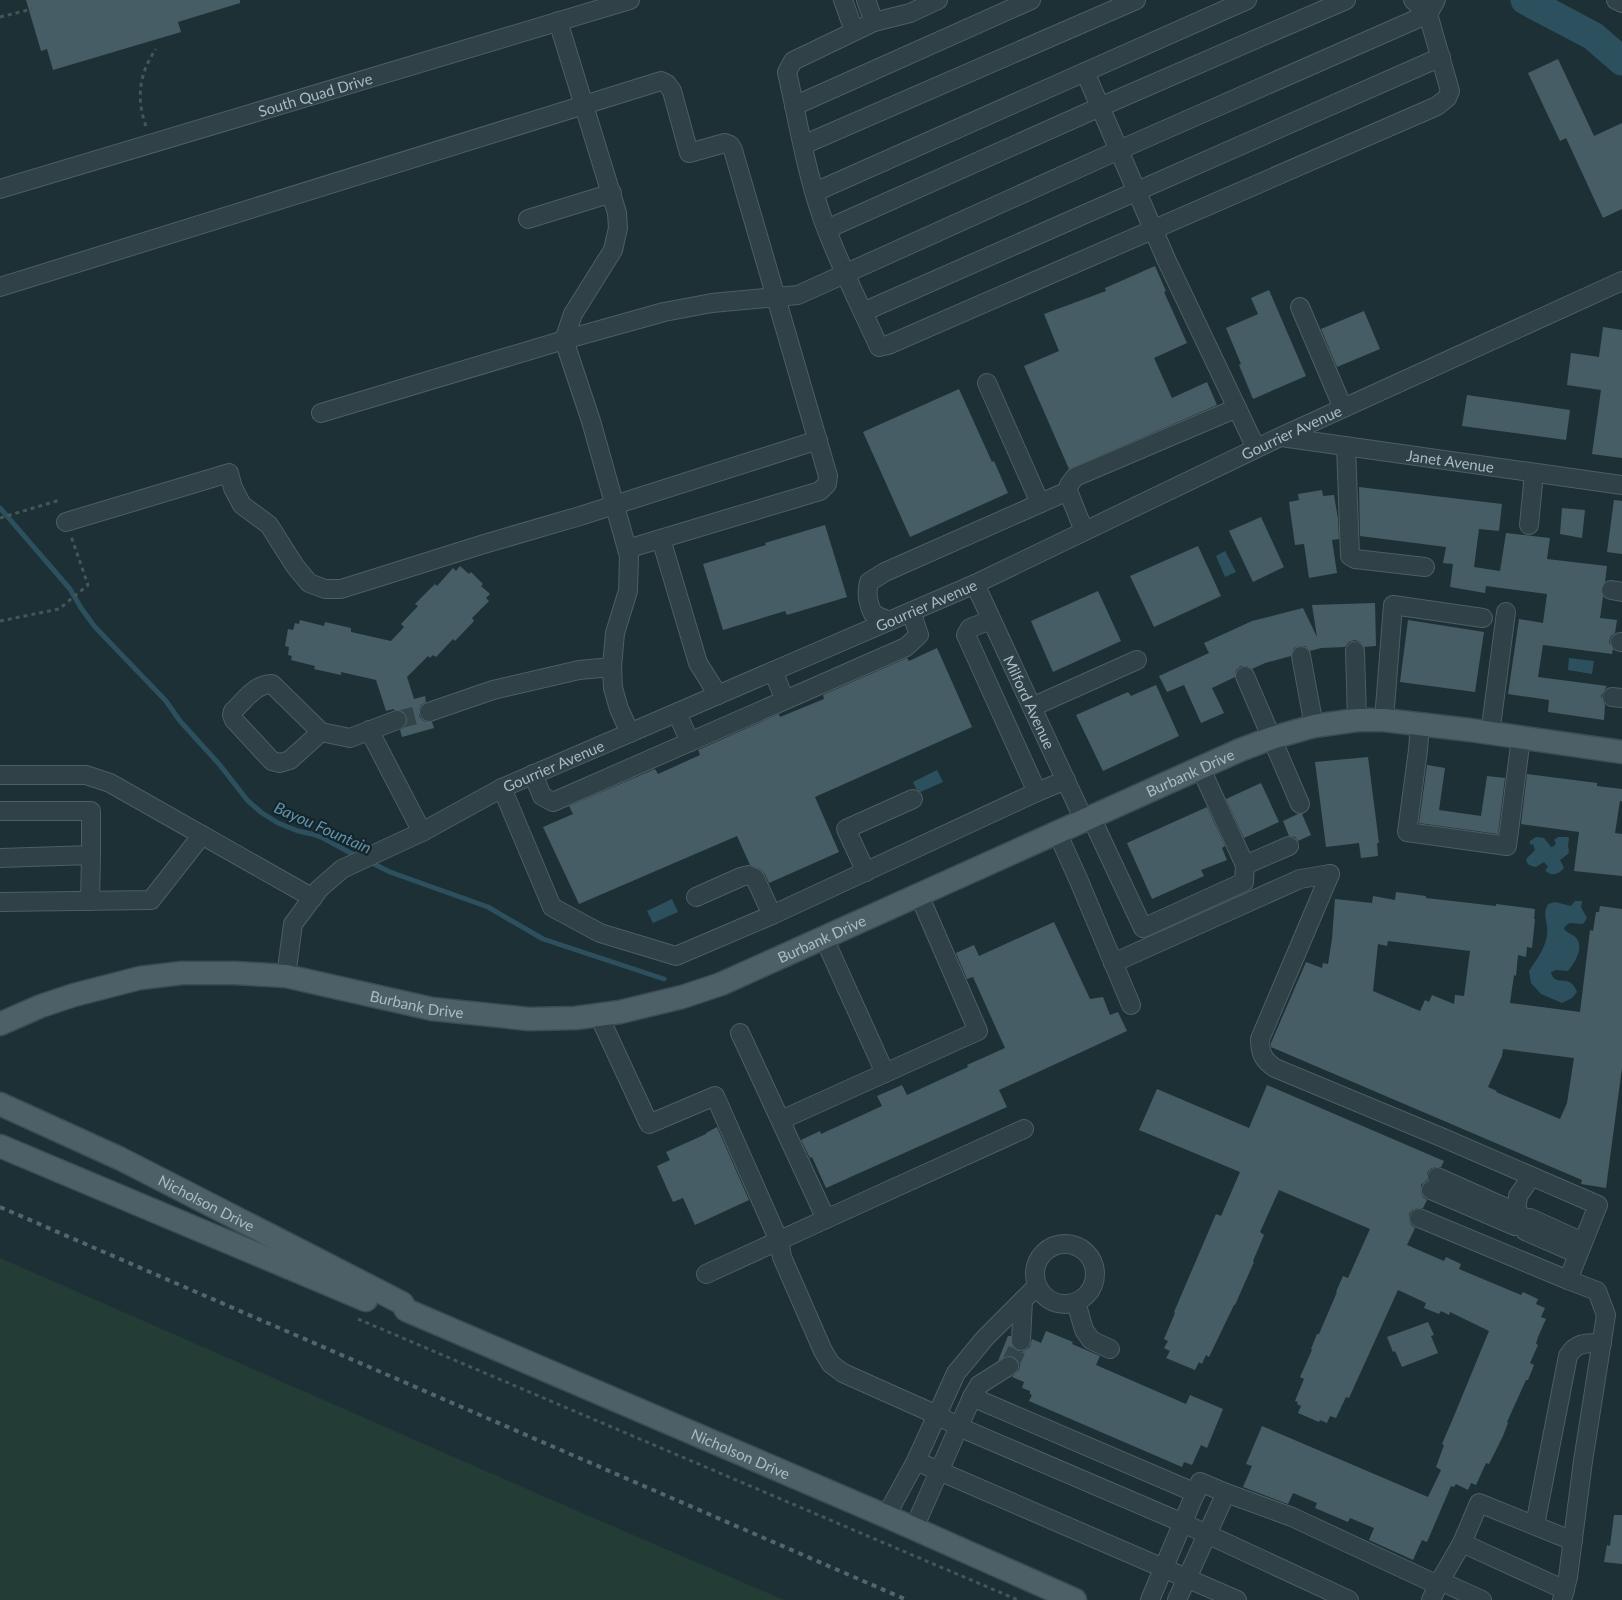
<svg xmlns="http://www.w3.org/2000/svg" width="1622" height="1600" font-family="Lato,sans-serif">
	<style>
		.green { fill: #233d36 }
		.water { fill: #2c505e }
		.lines { fill: none; stroke-linecap: round; stroke-linejoin: round }
		.stream { stroke: #2c505e; stroke-width: 5 }
		.river { stroke: #2c505e; stroke-width: 29 }
		.building { fill: #475d66; fill-rule: evenodd }
		.minor-tunnel { stroke: #32454b; stroke-width: 18; stroke-dasharray: 18 9; stroke-linecap: butt }
		.minor-casing { stroke: #4d5e65; stroke-width: 20 }
		.major-casing { stroke: #3c4c53; stroke-width: 25 }
		.path { stroke: #405954; stroke-width: 3; stroke-dasharray: 4 4; stroke-linecap: butt }
		.minor { stroke: #304147; stroke-width: 18 }
		.major { stroke: #4e6067; stroke-width: 22 }
		.rail { stroke: #51666f; stroke-width: 4; stroke-dasharray: 5 5; stroke-linecap: butt }
		.labels { text-anchor: middle; dominant-baseline: central; stroke-width: 4.5; stroke-linejoin: round; paint-order: stroke }
		.street-label { font-size: 15px; fill: #a9bcc5; stroke: #16252b }
		.water-label { font-size: 16px; font-style: italic; fill: #5e94a8; stroke: #16252b }
	</style>
	<rect width="100%" height="100%" fill="#1d3036"/>
	<path class="green" d="M0 1258 538 1494 784 1600H0Z"/>
	<path class="water" d="M1225 551 1236 572 1225 577 1216 556Z
		M1569 658 1594 661 1592 674 1568 670Z
		M937 770 943 782 918 793 913 782Z
		M1536 837 1544 838 1551 847 1554 846 1556 843 1554 840 1558 837H1568L1569 839 1568 846 1569 851 1568 854 1560 860 1564 868C1558 875 1551 877 1545 870L1548 867 1544 862 1536 867C1530 866 1527 865 1526 859L1535 850 1533 844 1530 845V841Z
		M672 899 678 912 653 923 647 911Z
		M1575 901H1582L1581 907 1587 918 1583 924C1574 924 1568 920 1564 929 1567 933 1570 933 1574 936 1586 945 1575 963 1568 971L1556 970 1551 972C1555 989 1569 971 1577 992L1572 998 1562 1003 1541 994 1531 983 1529 971C1538 957 1549 944 1547 927 1546 916 1543 915 1548 904L1555 902 1571 906Z"/>
	<g class="lines">
		<path class="stream" d="M0 508 70 589 81 608 95 627 166 701 180 721 219 764 248 801 262 813 278 823 298 831 312 834 323 838 358 857
			M368 861 390 872 488 907 543 939 664 979"/>
		<path class="river" d="M1525 0 1593 36 1622 61"/>
	</g>
	<path class="building" d="M26 0H240V3L178 22 181 32 53 70 47 49 41 51Z
		M1558 59 1594 136 1622 123V209L1603 218 1566 138 1560 141 1528 73Z
		M1155 266 1166 291 1164 292 1187 343 1154 358 1172 398 1207 382 1217 405 1069 469 1024 366 1059 351 1044 314 1106 291 1105 288Z
		M1269 290 1306 376 1253 399 1239 365 1241 364 1226 328 1258 314 1251 298Z
		M1364 311 1380 349 1337 367 1321 329Z
		M1603 327 1622 330V458L1592 454 1601 390 1567 385 1571 353 1599 357Z
		M959 389 992 462 994 461 1008 493 910 537 863 432Z
		M1467 395 1570 410 1566 440 1462 426Z
		M1359 487 1502 504 1499 531 1479 529 1474 567 1500 571 1506 533 1550 538 1547 559 1607 566 1605 582 1601 589 1603 597 1600 618 1617 620 1615 633 1611 636 1609 642 1613 649 1612 654 1543 645 1538 677 1607 686 1601 696 1605 705 1604 720 1548 712 1549 700 1508 694 1519 619 1543 623 1547 594 1486 586 1485 593 1450 587 1453 564 1443 563 1446 547 1360 536Z
		M1322 490 1323 496 1334 495 1338 519 1339 539 1332 540 1337 573 1309 578 1304 544 1295 545 1289 502 1299 500 1298 494Z
		M1614 500 1622 501V554L1607 552Z
		M1562 508 1585 510 1582 538 1560 534Z
		M1261 517 1284 567 1253 582 1229 531Z
		M825 525 847 597 787 615 785 611 723 630 703 564 766 545 765 543Z
		M1198 546 1221 596 1154 627 1130 576Z
		M460 566 469 574 471 572 483 584 481 586 490 594 486 598 489 601 472 618 474 621 455 641 453 639 436 657 433 655 430 658 428 656 407 677 414 699 425 696 426 702 421 705 419 710V716L422 720 426 722H432L434 728 402 737 400 730 406 726 408 721 407 716 403 711 399 710H394V709L386 711 376 680 341 672V675L314 669 315 666 291 660 292 656 288 655 289 647 285 646 288 629 293 630 295 623 299 624 300 620 324 626 325 622 351 628V632L391 641 404 627 401 624 418 606 415 604 435 584 437 586 453 568 456 571Z
		M1098 591 1121 641 1053 672 1031 621Z
		M1375 603 1376 646 1364 647 1360 642 1355 640 1349 642 1345 647 1321 648 1310 651 1305 646H1300L1294 648 1291 656 1265 663 1252 669 1247 666H1241L1236 670 1235 677 1212 688 1224 713 1201 723 1184 685 1167 692 1159 676 1209 653 1204 643 1252 621 1303 608 1317 637 1312 605Z
		M1408 620 1484 632 1475 692 1400 682Z
		M937 648 972 727 815 797 839 852 769 883 765 874 760 869 750 865 737 836 579 904 543 827 573 814 569 806 655 769 658 774 700 755 698 750 779 714 780 717 824 699 823 695 907 658 909 661Z
		M1156 685 1179 736 1103 771 1076 715 1128 692 1131 696Z
		M1368 757 1379 843H1377L1378 856 1361 858 1359 843 1326 847 1315 762Z
		M1427 765 1445 768 1439 810 1481 816 1487 776 1505 778 1498 834 1419 823Z
		M1527 774 1597 783V786L1622 789V801H1620L1615 833 1622 834V876L1574 871 1579 832 1521 824Z
		M1261 783 1279 822 1244 838 1226 799Z
		M1207 807 1225 846 1222 848 1227 860 1201 870 1204 876 1152 899 1127 843Z
		M1298 814H1302L1311 835 1298 841 1295 837 1289 836 1283 821Z
		M1396 892 1426 896V898L1496 906V904L1535 909 1534 919H1535L1532 948 1527 947 1526 957 1518 955 1516 976 1514 975 1510 1003 1580 1012 1590 930 1593 931 1596 912H1599L1600 906 1622 909V1068L1606 1188 1581 1184 1582 1180 1271 1047V1043L1306 962 1322 968 1323 963 1328 964 1332 939 1335 899 1372 903 1373 896 1395 900ZM1388 941 1470 951 1464 996 1455 995 1454 1004 1432 995 1429 1002 1425 1000 1420 1011 1373 991 1378 944 1387 946ZM1503 1049 1574 1058 1567 1103 1560 1119 1496 1092 1497 1091 1488 1087 1502 1056Z
		M1054 922 1090 999 1103 997 1110 1015 1118 1012 1127 1031 999 1090 1007 1107 826 1188 812 1157 810 1158 801 1140 820 1131 821 1134 882 1106 877 1096 902 1085 907 1095 968 1067 967 1065 1005 1048 973 977 967 979 956 953 974 945 979 956Z
		M1267 1085 1444 1161 1441 1167H1435L1430 1169 1427 1173V1180L1421 1185V1192L1423 1197 1427 1200 1423 1208H1417L1412 1210 1409 1214V1220L1411 1225 1415 1228 1407 1245 1444 1261 1446 1257 1461 1264 1459 1269 1521 1295 1523 1292 1538 1299 1536 1304 1545 1308 1541 1317 1546 1319 1538 1337 1536 1344 1538 1345 1530 1363 1534 1365 1528 1380H1526L1507 1422 1508 1423 1503 1436 1489 1464 1486 1463 1476 1485 1471 1483 1468 1490 1456 1484 1454 1487 1451 1486 1427 1542 1422 1540 1413 1560 1369 1540 1374 1528 1350 1518 1348 1522 1315 1508 1317 1503 1293 1493 1288 1504 1243 1487 1252 1466 1246 1464 1262 1426 1428 1497 1441 1470 1436 1467 1444 1445 1442 1444 1454 1416 1489 1331 1450 1312 1449 1315 1441 1311 1439 1314 1424 1308 1426 1303 1398 1290 1349 1398 1346 1397 1336 1418 1330 1416 1327 1423 1320 1420 1319 1422 1298 1413 1301 1406 1297 1404 1298 1402 1295 1401 1304 1379 1300 1377 1312 1350 1311 1349 1317 1334H1319L1337 1292H1336L1343 1276 1348 1278 1370 1229 1279 1190 1260 1232 1264 1235 1253 1261 1254 1262 1235 1305H1234L1209 1357 1206 1355 1202 1364 1199 1362 1195 1370 1166 1358 1170 1351 1164 1348 1168 1341 1164 1339 1175 1313 1174 1312 1216 1214 1221 1216 1240 1172 1139 1130 1157 1089 1249 1128Z
		M717 1127 749 1200 695 1225 683 1198 673 1202 657 1166 670 1160 666 1152 706 1134V1133Z
		M1428 1322 1434 1335 1431 1336 1438 1353 1402 1367 1395 1351 1393 1352 1387 1337Z
		M1046 1331 1073 1342 1072 1344 1100 1356 1096 1365 1186 1404 1190 1395 1223 1409 1207 1448 1201 1445 1192 1465 1184 1462 1182 1467 1029 1401 1032 1395 1030 1394V1391L1022 1388 1024 1382 1012 1377 1019 1370 1020 1365 1018 1360 1014 1357 1009 1355 998 1361 1008 1336H1011L1012 1346 1016 1350 1021 1352 1026 1350 1030 1347 1032 1339 1041 1343Z
		M1614 1515H1622V1564L1604 1562 1607 1545 1610 1546Z"/>
	<g class="lines">
		<path class="minor-tunnel" d="M397 720 429 712
			M1009 1366 1021 1341"/>
		<defs>
			<g id="minor">
				<path d="M843 0 854 31"/>
				<path d="M866 0 874 22"/>
				<path d="M938 0 910 13 874 22 793 61 787 72C798 121 806 172 823 220 839 264 860 305 879 347L888 345 1437 106 1447 98 1450 91 1428 14 1436 0"/>
				<path d="M1616 0 1622 3"/>
				<path d="M558 21 617 213 618 228 613 250 573 314 564 340 591 421 629 556 628 591 615 633 612 667 613 688 619 709 630 733"/>
				<path d="M1085 72 1166 259 1256 448"/>
				<path d="M794 106 1031 0"/>
				<path d="M803 145 1136 0"/>
				<path id="s1" d="M0 189 630 0"/>
				<path d="M815 192 1247 0"/>
				<path d="M528 219 612 193"/>
				<path d="M827 229 1100 107 1346 0"/>
				<path d="M0 287 661 81 667 84 672 91 689 153 725 143 730 145 733 150 828 476 827 484 820 491 627 549"/>
				<path d="M1300 307 1343 408"/>
				<path d="M863 312 1441 57"/>
				<path d="M987 383 1040 503"/>
				<path d="M321 413 564 340 664 312 712 303 798 295 1119 150 1428 14 1413 0"/>
				<path id="s2" d="M1281 437 1622 485"/>
				<path d="M1346 446 1350 556 1355 559 1425 567"/>
				<path d="M66 522 229 473 233 488 242 505 269 525 295 566 309 583 325 589H341L484 544 580 516 818 440"/>
				<path d="M1529 525 1534 473"/>
				<path d="M1084 531 1068 491 1069 485 1075 477 1237 408"/>
				<path d="M661 539 698 663 718 695"/>
				<path id="s3" d="M975 584 1084 820"/>
				<path d="M1611 590 1622 592"/>
				<path d="M889 621 873 614C868 603 866 594 869 582L885 572 1068 491"/>
				<path d="M1620 642H1622"/>
				<path d="M1355 651 1357 720"/>
				<path d="M1301 656 1314 726"/>
				<path d="M773 671 785 700"/>
				<path d="M1245 676 1300 804"/>
				<path d="M1612 697 1622 698"/>
				<path d="M1032 707 1137 660"/>
				<path d="M429 712 493 690 579 670 612 667"/>
				<path d="M677 713 690 742"/>
				<path d="M1384 720 1393 605 1483 618"/>
				<path d="M1420 724 1418 750 1407 832 1507 846 1521 738"/>
				<path d="M369 730 422 832"/>
				<path d="M321 732 290 760 280 763 272 761 234 720 232 715 233 711C245 700 255 684 272 684L321 732 350 738 397 720"/>
				<path d="M1490 734 1506 612"/>
				<path d="M1201 769 1245 865 1289 846"/>
				<path d="M533 774 542 796 553 802 906 647 919 635 911 612"/>
				<path d="M0 775H86L110 783 313 898"/>
				<path d="M502 788 552 907 600 933 676 956 772 915 1037 792 966 635 970 628 991 620"/>
				<path d="M1037 792 1066 780"/>
				<path d="M0 811H91V855"/>
				<path d="M1091 817 1143 928 1244 882 1245 865"/>
				<path d="M1057 832 1079 881 1131 1005"/>
				<path d="M0 858 91 855 90 901"/>
				<path d="M866 872 846 829 913 799"/>
				<path d="M1330 874 1260 1039C1260 1053 1263 1060 1275 1068L1441 1137 1598 1205 1568 1280 1597 1291 1606 1315 1583 1461 1568 1577 1562 1600"/>
				<path d="M696 897 741 877 749 875 755 878 772 915"/>
				<path d="M0 902 151 900 202 835"/>
				<path d="M824 938 885 1073"/>
				<path d="M1113 963 1300 879 1330 874"/>
				<path id="s4" d="M286 976 293 924 319 889 342 869 422 832 502 788 975 584 1280 437 1622 281"/>
				<path d="M599 1016 649 1124 715 1096 779 1241 782 1257 823 1351 831 1364 843 1373 937 1415 959 1427 1183 1523 1349 1600"/>
				<path d="M781 1120 978 1031 919 895"/>
				<path d="M1437 1177 1520 1214"/>
				<path d="M1431 1190 1515 1226"/>
				<path d="M1516 1212 1518 1196 1531 1177"/>
				<path d="M1419 1218 1568 1280"/>
				<path d="M1530 1218 1583 1242"/>
				<path d="M826 1219 1024 1129"/>
				<path d="M1525 1231 1578 1254"/>
				<circle cx="1065" cy="1274" r="30"/>
				<path d="M706 1274 826 1219 740 1033"/>
				<path d="M1076 1302 1084 1330 1091 1340 1110 1349"/>
				<path d="M1021 1341 1023 1300"/>
				<path d="M972 1397 1196 1493"/>
				<path d="M916 1461 1237 1600"/>
				<path d="M1226 1493 1292 1517 1438 1585"/>
				<path d="M886 1516 916 1461 956 1373 985 1338 1037 1286"/>
				<path d="M1535 1525 1568 1356C1576 1342 1587 1343 1602 1343"/>
				<path d="M914 1528 972 1397 979 1385 1009 1366"/>
				<path d="M1440 1581 1462 1543"/>
				<path d="M1565 1590 1462 1543 1479 1503 1573 1541"/>
				<path d="M1150 1600 1200 1482 1226 1493 1177 1600"/>
				<path d="M1431 1600 1440 1581 1482 1600"/>
			</g>
			<g id="major">
				<path id="s5" d="M0 1024 41 1006 74 995 140 978 182 973H235L286 976 432 1009 529 1019 576 1018 620 1012 682 997 721 984 1240 750 1272 738 1314 726 1357 720H1384L1470 730 1622 752"/>
				<path id="s6" d="M0 1104 121 1159 402 1303 406 1310 886 1516 1075 1600"/>
				<path d="M0 1146 366 1300"/>
			</g>
		</defs>
		<use href="#minor" class="minor-casing"/>
		<use href="#major" class="major-casing"/>
		<path class="path" d="M0 17 32 9
			M146 126C136 99 139 73 156 49
			M0 518 60 500
			M0 621 59 609 88 585 71 536
			M358 1319 1018 1600"/>
		<use href="#minor" class="minor"/>
		<use href="#major" class="major"/>
		<path class="rail" d="M0 1207 907 1600"/>
	</g>
	<g class="labels">
		<g class="street-label">
			<text stroke="none"><textPath href="#s1" startOffset="329">South Quad Drive</textPath></text>
			<text stroke="none"><textPath href="#s4" startOffset="1172">Gourrier Avenue</textPath></text>
			<text stroke="none"><textPath href="#s2" startOffset="171">Janet Avenue</textPath></text>
			<text stroke="none"><textPath href="#s4" startOffset="768">Gourrier Avenue</textPath></text>
			<text stroke="none"><textPath href="#s3" startOffset="130">Milford Avenue</textPath></text>
			<text stroke="none"><textPath href="#s4" startOffset="362">Gourrier Avenue</textPath></text>
			<text stroke="none"><textPath href="#s5" startOffset="1252">Burbank Drive</textPath></text>
			<text stroke="none"><textPath href="#s5" startOffset="848">Burbank Drive</textPath></text>
			<text stroke="none"><textPath href="#s5" startOffset="428">Burbank Drive</textPath></text>
			<text stroke="none"><textPath href="#s6" startOffset="229">Nicholson Drive</textPath></text>
			<text stroke="none"><textPath href="#s6" startOffset="821">Nicholson Drive</textPath></text>
		</g>
		<g class="water-label">
			<text transform="translate(323 827) rotate(24)">Bayou Fountain</text>
		</g>
	</g>
</svg>
